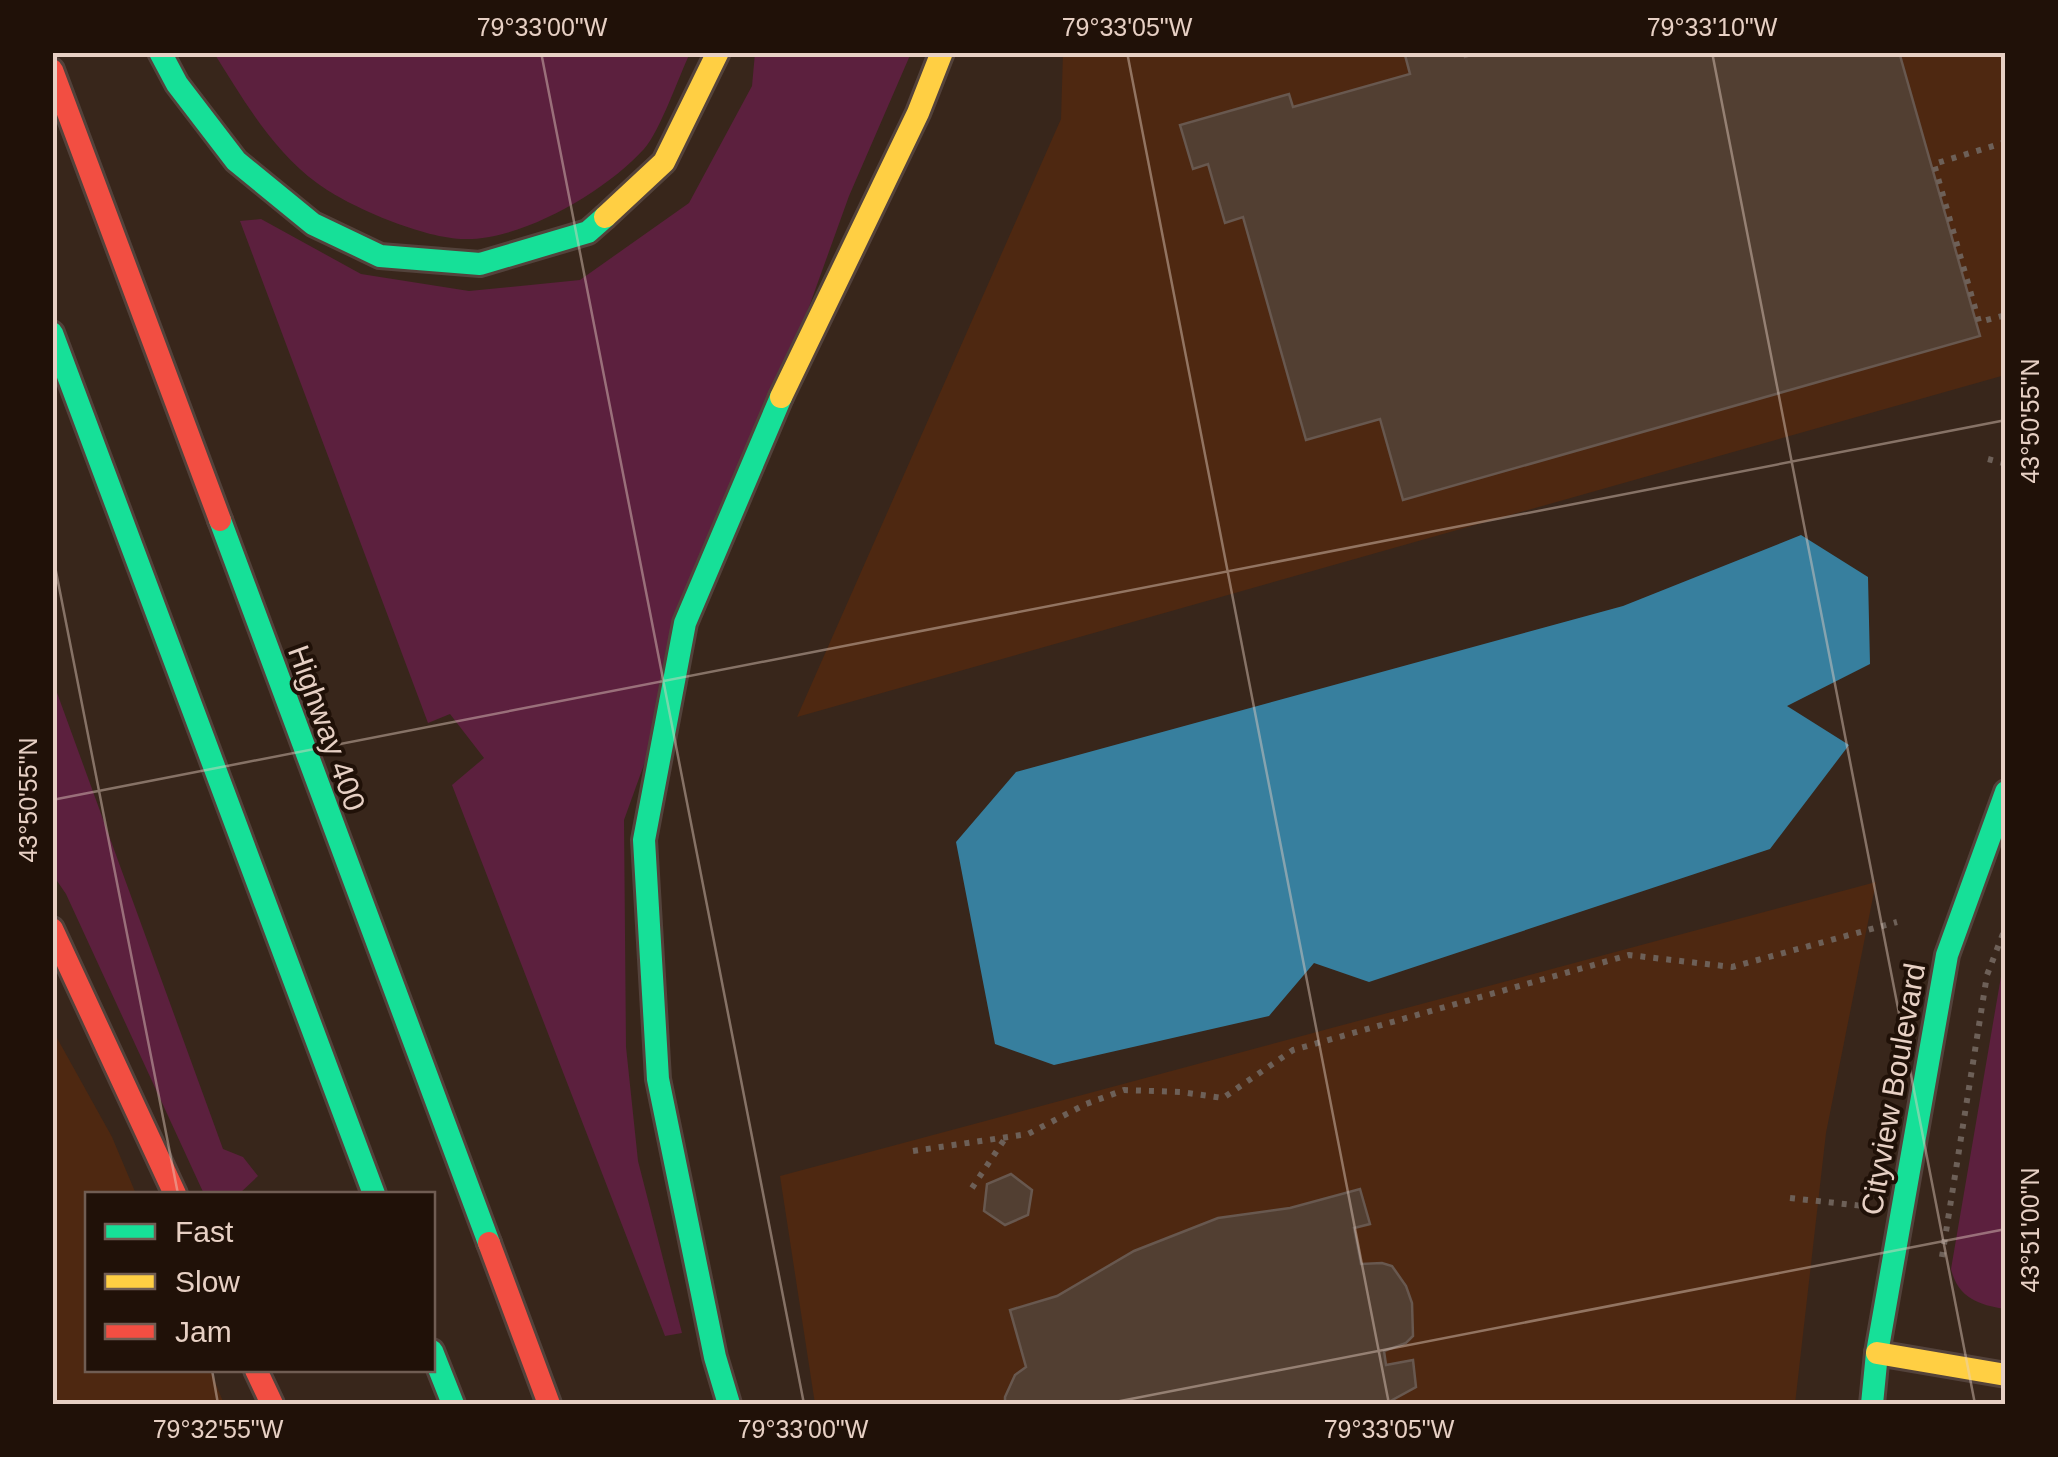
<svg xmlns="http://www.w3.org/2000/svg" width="2058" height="1457" font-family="Helvetica,sans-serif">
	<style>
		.built { fill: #4e2811 }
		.green { fill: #5c203e }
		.water { fill: #377f9e }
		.building { fill: #523f32; stroke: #68584f; stroke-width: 2.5 }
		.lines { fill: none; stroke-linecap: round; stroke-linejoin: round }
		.fast-casing { stroke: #53423b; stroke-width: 28 }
		.slow-casing { stroke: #53423b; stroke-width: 28 }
		.jam-casing { stroke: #53423b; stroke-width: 28 }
		.path { stroke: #6d6058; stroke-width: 6; stroke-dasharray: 5 8; stroke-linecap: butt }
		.fast { stroke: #16e098; stroke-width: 22 }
		.slow { stroke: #ffcf43; stroke-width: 22 }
		.jam { stroke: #f24e42; stroke-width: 22 }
		.ticks { fill: none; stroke: #e7d0c4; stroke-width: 2.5; stroke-opacity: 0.45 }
		.labels { text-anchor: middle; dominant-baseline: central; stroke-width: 8; stroke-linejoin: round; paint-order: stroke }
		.street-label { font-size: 30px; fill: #e7d0c4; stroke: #201108 }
		.neatline { fill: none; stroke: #e7d0c4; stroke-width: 4 }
		.ticks-label { font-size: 25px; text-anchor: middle; fill: #e7d0c4 }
	</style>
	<rect width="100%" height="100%" fill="#38261b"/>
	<path class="built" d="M1063 53H2005V375L797 717 1061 119Z
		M1876 882 1826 1133 1795 1404H815L780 1176Z
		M52 1029 112 1137 136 1194H88V1370H210L224 1404H53Z"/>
	<path class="green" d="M214 53H690C679 76 660 131 644 149 606 191 523 240 465 239 425 239 349 207 317 183 272 150 243 99 214 53Z
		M755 53H911L849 196 624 820 626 1047 638 1161 682 1333 665 1336 452 785 484 758 450 714 428 723 240 221 261 219 361 274 469 291 580 280 689 203 752 86Z
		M52 679 223 1149 243 1157 258 1176 239 1194H204L66 894 53 875Z
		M2005 953 2006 1309H2005C1979 1305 1958 1298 1951 1269Z"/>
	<path class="water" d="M1801 535 1868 577 1870 664 1787 706 1849 745 1770 849 1369 982 1314 963 1269 1016 1054 1065 995 1044 956 842 1016 772 1623 606Z"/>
	<path class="building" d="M1415 52H1464L1465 57 1481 52H1899L1980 336 1403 500 1380 419 1306 440 1243 217 1225 223 1208 164 1193 169 1180 125 1289 94 1293 107 1410 74 1405 55Z
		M1011 1174 1032 1190 1028 1215 1005 1225 984 1211 987 1184Z
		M1360 1189 1370 1224 1354 1228 1361 1264 1382 1263 1392 1266 1406 1286 1412 1303 1413 1336 1406 1343 1384 1351 1386 1365 1413 1360 1416 1387 1385 1404H1005V1397L1015 1375 1026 1367 1010 1310 1057 1296 1134 1251 1218 1218 1290 1208Z"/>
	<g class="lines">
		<defs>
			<path id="fast" d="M160 52 177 84 236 161 313 224 380 256 480 264 588 232 605 217
				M52 333 374 1194
				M220 520 489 1243
				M432 1351 453 1404
				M729 1404 715 1357 658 1079 644 840 685 623 781 397
				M1872 1404 1877 1353 1947 955 2006 792"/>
			<path id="slow" d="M605 217 664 162 718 52
				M781 397 918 113 942 52
				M1877 1353 2006 1375"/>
			<path id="jam" d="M52 70 220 520
				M52 929 175 1194
				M489 1243 549 1404
				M256 1370 272 1404"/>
		</defs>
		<use href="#fast" class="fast-casing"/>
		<use href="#slow" class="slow-casing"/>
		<use href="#jam" class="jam-casing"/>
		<path class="path" d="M2006 142 1934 164 1979 322 2006 315
			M1988 459 2006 464
			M913 1151 1028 1134 1086 1104 1124 1090 1181 1092 1223 1098 1293 1050 1629 955 1732 967 1897 922
			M972 1188 1006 1137
			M1790 1198 1863 1206
			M1942 1257 1987 975 2006 926"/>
		<use href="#fast" class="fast"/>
		<use href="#slow" class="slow"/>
		<use href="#jam" class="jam"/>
	</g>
	<path class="ticks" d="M541 52 804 1404M1127 52 1389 1404M1712 52 1975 1404M52 551 178 1194M52 800 2006 420M212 1370 218 1404M1105 1404 2006 1229"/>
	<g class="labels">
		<g class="street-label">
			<text transform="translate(327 728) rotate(70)">Highway 400</text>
			<text transform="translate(1893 1089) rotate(-80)">Cityview Boulevard</text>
		</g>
	</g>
	<rect width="2058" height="1457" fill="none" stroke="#201108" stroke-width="110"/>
	<rect x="85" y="1192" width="350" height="180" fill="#201108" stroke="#705d53" stroke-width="2.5"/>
	<rect x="105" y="1224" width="50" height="15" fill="#16e098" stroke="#705d53" stroke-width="2.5"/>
	<text x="175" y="1242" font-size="30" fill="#e7d0c4">Fast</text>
	<rect x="105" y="1274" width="50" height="15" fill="#ffcf43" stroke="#705d53" stroke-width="2.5"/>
	<text x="175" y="1292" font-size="30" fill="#e7d0c4">Slow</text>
	<rect x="105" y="1324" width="50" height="15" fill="#f24e42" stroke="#705d53" stroke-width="2.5"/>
	<text x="175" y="1342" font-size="30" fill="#e7d0c4">Jam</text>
	<rect x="55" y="55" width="1948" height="1347" class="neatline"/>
	<g class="ticks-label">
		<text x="542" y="36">79°33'00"W</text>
		<text x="1127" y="36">79°33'05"W</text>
		<text x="1712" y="36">79°33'10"W</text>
		<text transform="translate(2030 421) rotate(-90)" y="9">43°50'55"N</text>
		<text transform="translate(28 800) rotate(-90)" y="9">43°50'55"N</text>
		<text transform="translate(2030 1230) rotate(-90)" y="9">43°51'00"N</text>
		<text x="218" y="1438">79°32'55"W</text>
		<text x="803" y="1438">79°33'00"W</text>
		<text x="1389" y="1438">79°33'05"W</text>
	</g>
</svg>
